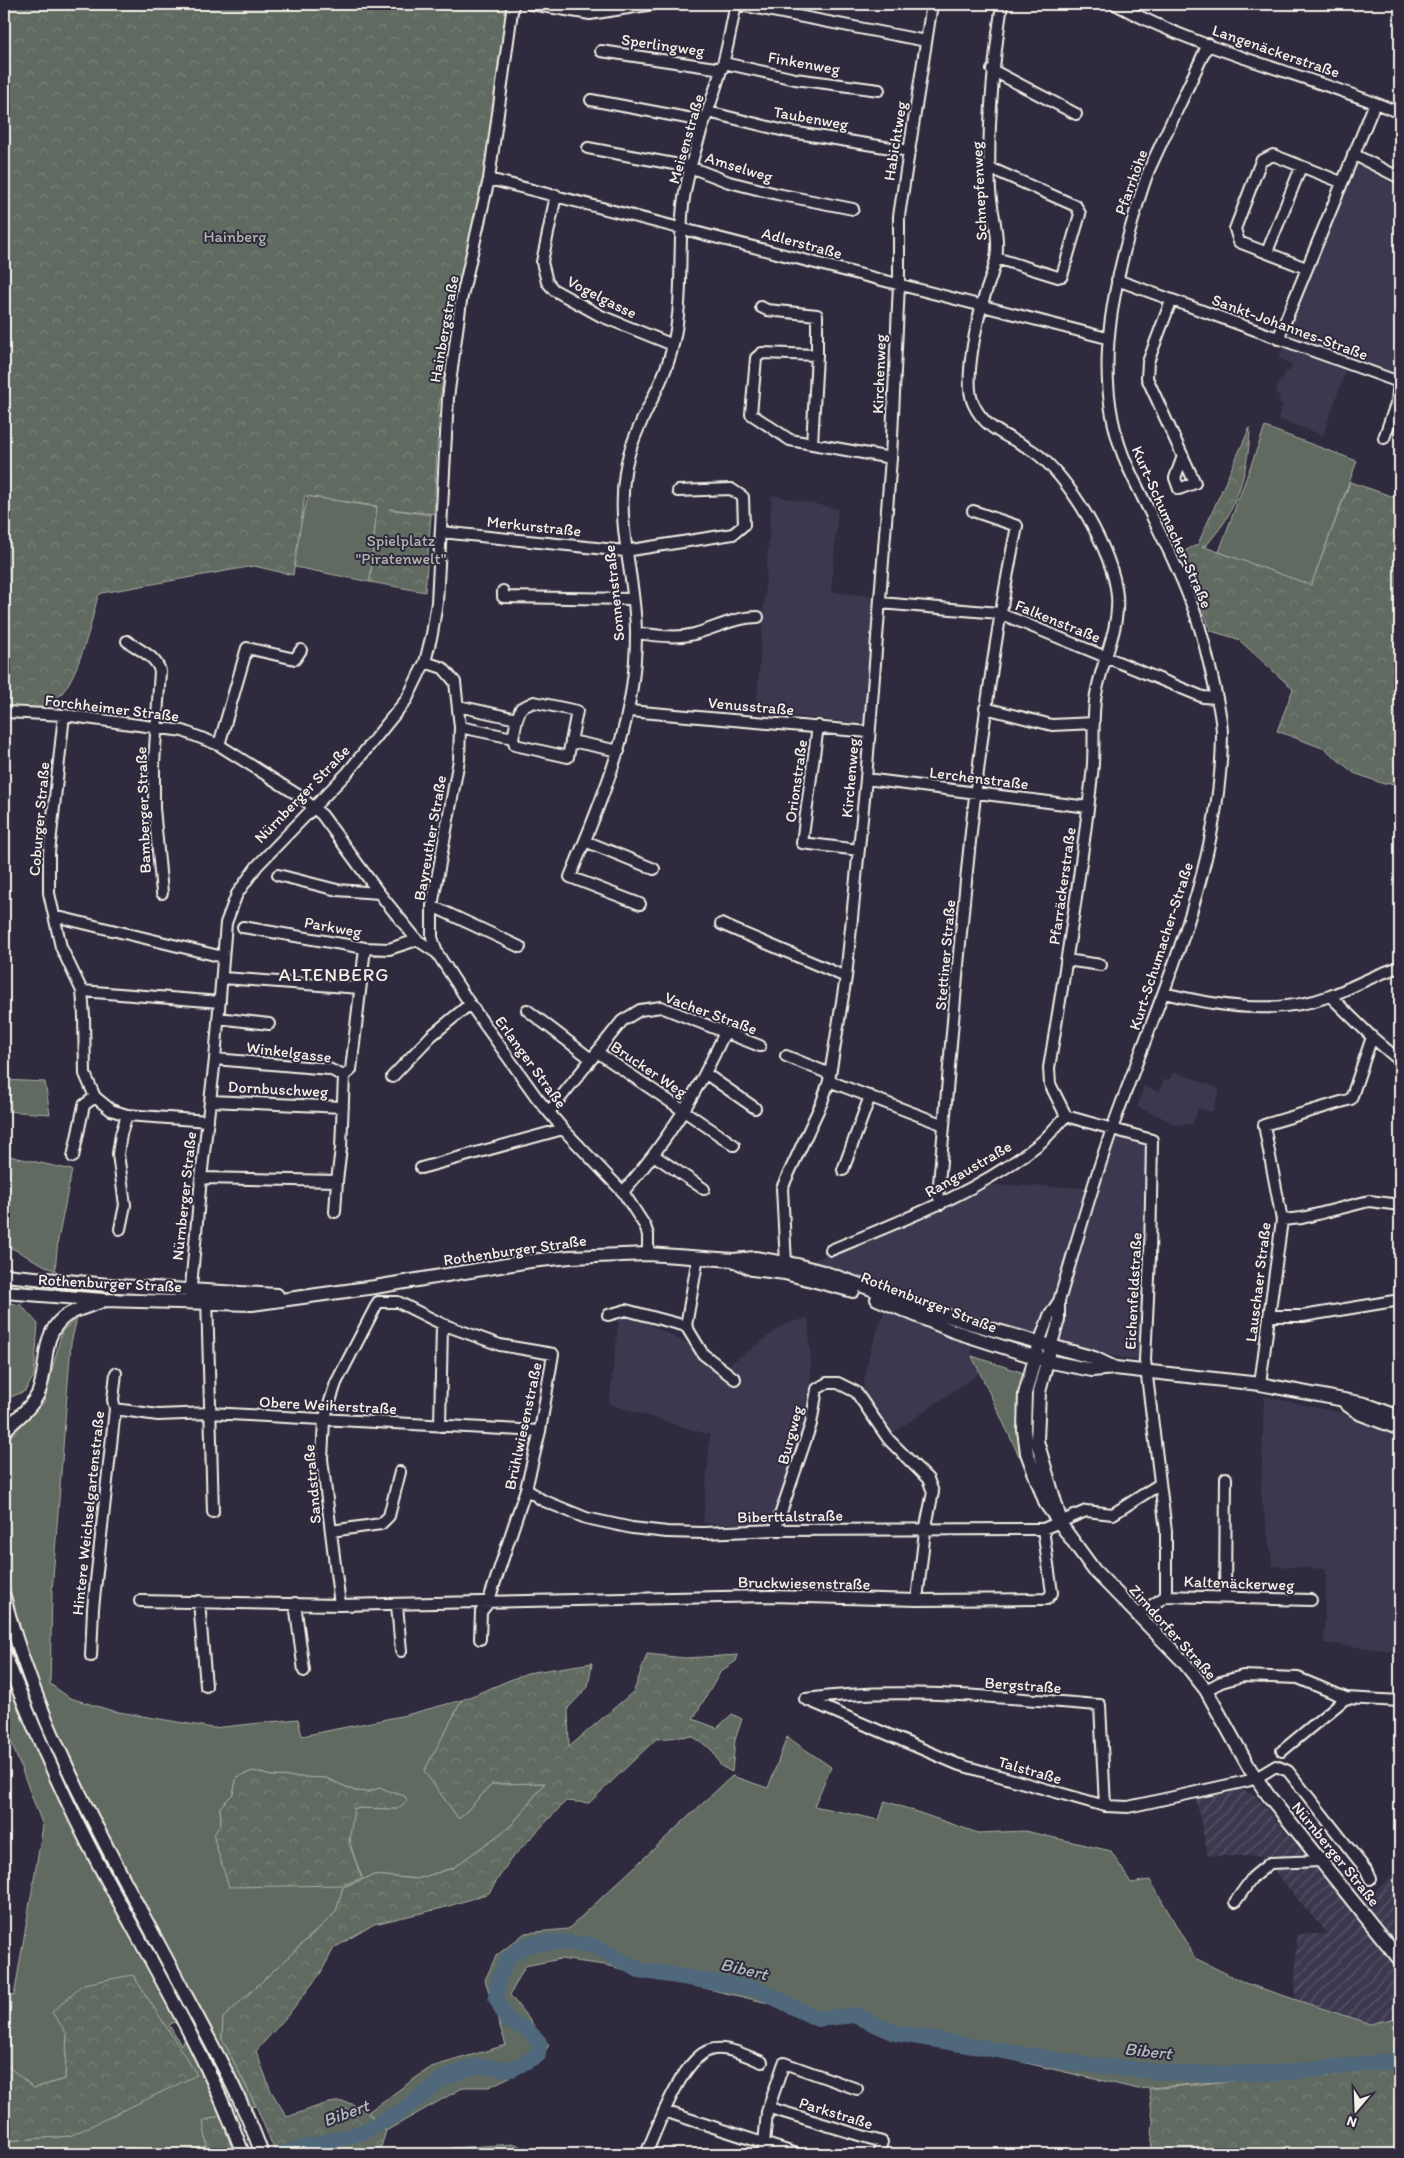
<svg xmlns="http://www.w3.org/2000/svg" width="1404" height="2158" font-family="Itim,sans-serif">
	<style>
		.built { fill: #3c394f }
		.industrial { fill: url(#industrial-furrows) }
		.grass { fill: #606b60; stroke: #aaaea4; fill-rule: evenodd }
		.forest { fill: url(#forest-crowns); stroke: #aaaea4 }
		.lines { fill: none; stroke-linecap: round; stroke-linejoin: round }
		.river { stroke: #50687b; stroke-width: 16 }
		.minor-casing { stroke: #f4f1e8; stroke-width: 14 }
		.major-casing { stroke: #f4f1e8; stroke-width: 16 }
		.minor { stroke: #2f2a3d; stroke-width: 10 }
		.major { stroke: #2f2a3d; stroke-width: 12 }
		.labels { text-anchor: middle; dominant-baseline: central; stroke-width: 4; stroke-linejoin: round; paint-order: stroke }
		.street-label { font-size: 16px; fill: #f4f1e8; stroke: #2f2a3d }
		.park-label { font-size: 16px; fill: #b1b5ab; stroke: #2f2a3d }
		.water-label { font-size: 18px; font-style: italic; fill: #b2babc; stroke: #2f2a3d }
		.quarter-label { font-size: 19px; letter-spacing: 1px; fill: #f4f1e8; stroke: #2f2a3d }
	</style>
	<defs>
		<pattern id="industrial-furrows" width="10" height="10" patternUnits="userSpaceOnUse" patternTransform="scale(1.25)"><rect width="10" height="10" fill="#3c394f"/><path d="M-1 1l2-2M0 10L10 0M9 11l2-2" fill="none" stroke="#595668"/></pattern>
		<pattern id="forest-crowns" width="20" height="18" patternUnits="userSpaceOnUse" patternTransform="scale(1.25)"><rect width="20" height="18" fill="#606b60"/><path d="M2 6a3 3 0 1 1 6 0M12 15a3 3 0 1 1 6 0" fill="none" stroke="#778177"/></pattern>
	</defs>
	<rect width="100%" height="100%" fill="#2f2a3d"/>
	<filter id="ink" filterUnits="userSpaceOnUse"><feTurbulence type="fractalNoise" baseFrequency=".02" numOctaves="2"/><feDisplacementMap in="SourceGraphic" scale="10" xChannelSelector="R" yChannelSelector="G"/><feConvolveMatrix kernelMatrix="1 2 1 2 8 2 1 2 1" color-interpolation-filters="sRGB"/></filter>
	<g filter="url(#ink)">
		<path class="built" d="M1354 161 1400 188V376L1287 333Z
			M1283 347 1346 370 1323 435 1278 419 1283 405 1278 403 1280 396 1275 393 1280 379 1282 380 1286 371 1289 372 1292 364 1279 359Z
			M772 495 838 509 831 592 874 596 865 724 756 712Z
			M1176 1072 1220 1089 1212 1112 1198 1108 1193 1124 1175 1125 1159 1116 1137 1107 1144 1086 1159 1092 1164 1080 1170 1079 1172 1074Z
			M1110 1133 1150 1142 1143 1362 1031 1338 967 1318 972 1356 980 1373 890 1435 862 1393 869 1355 889 1298 805 1264 991 1185 1091 1188Z
			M620 1309 729 1365 785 1324 808 1318 811 1361 809 1415 774 1526 703 1523 710 1435 609 1404Z
			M1264 1396 1339 1412 1400 1437V1652L1324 1643 1326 1569 1273 1566 1261 1494Z"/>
		<path class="industrial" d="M1237 1788 1255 1795 1351 1910 1398 1872 1400 1874V1968L1397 1970 1400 1975V2017L1370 2024 1295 1998 1296 1934H1327L1262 1856H1208L1195 1796Z"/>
		<path class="grass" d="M1265 427 1357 461 1311 586 1219 552Z
			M308 496 377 507 370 582 290 566Z
			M4 1080 45 1082 50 1114 4 1111Z
			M4 1144 10 1146 9 1156 72 1170 58 1240 55 1271 4 1244Z
			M4 1302 21 1305 38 1324 34 1376 25 1391 11 1397 4 1393Z
			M77 1318 71 1343 52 1591 50 1684 70 1698 113 1711 213 1728 298 1719 302 1736 406 1715 462 1700 425 1771 459 1819 492 1784 545 1783 511 1826 453 1868 417 1879 374 1875 343 1887 336 1912 223 2018 222 2038 256 2106 251 2107 113 1846 51 1720 21 1638 4 1559V1444L44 1402 62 1331ZM253 1771 271 1776 326 1778 355 1791 367 1792 380 1788 397 1809 354 1808C347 1841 350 1847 362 1877L219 1830 221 1823 220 1807 233 1794 237 1777Z
			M972 1356 1024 1373V1453L1019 1456Z
			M4 1618 127 1895 122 1898 75 1808 8 1651 4 1639Z
			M4 1669C47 1793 118 1908 179 2023L177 2025 174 2022 169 2025 181 2045 186 2038 223 2115 203 2121 208 2146C198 2148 187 2152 177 2152 152 2153 125 2141 102 2154H4V2141L70 2136 67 2034 65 2079 34 2088 4 2063V1991L14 1996 43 1826 4 1723Z
			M787 1737 831 1767 814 1806 879 1820 885 1801 978 1833 1025 1831 1111 1851 1131 1883 1150 1880 1195 1958 1245 1983 1370 2024 1400 2017V2065L1138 2089 605 1965 560 1959 525 1966 510 1995 549 2045 538 2063 489 2087H464L386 2131 368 2112 431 2067 506 2045 485 1980 496 1956 525 1933 568 1929 732 1776 768 1788Z
			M516 2144 532 2154H443L450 2148Z"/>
		<path class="forest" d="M4 4H507L498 66 490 161 456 300 439 406 434 514 389 509 431 515 425 592 370 582 377 506 305 496 293 575 254 566 102 593 98 596C91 623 77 689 50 704 38 711 17 707 4 707Z
			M1250 427C1250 457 1241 494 1225 521 1220 529 1212 538 1206 546H1202L1311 585 1350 482 1400 499V659L1394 674 1397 690 1400 691V783L1384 784 1354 773 1325 749 1277 731 1293 689 1238 639 1211 631 1181 553 1198 544Z
			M647 1654 685 1658 738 1655 736 1661 721 1671 693 1719 717 1728 732 1714 742 1719 735 1740 732 1772 721 1766 711 1749 692 1736 656 1739 589 1803 566 1801 510 1860 489 1893 443 1908 374 1924 334 1948 320 1974 288 2015 256 2051 271 2091 287 2117C336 2101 346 2088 386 2131L380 2150 363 2154H276L256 2106 222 2038 223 2018 336 1912 343 1887 374 1875 417 1879 453 1868 511 1826 545 1783 492 1784 459 1819 424 1771 462 1700 527 1673 592 1663 588 1687 568 1708 569 1747 634 1691Z
			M253 1771 271 1776 326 1778 355 1791 367 1792 380 1788 405 1796 407 1801 397 1809 354 1808 349 1844 362 1878 342 1885 229 1887 214 1839 215 1833 221 1823 220 1807 233 1794 237 1777Z
			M133 1975 197 2075 70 2136 4 2141V2063L34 2088 65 2079 67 2034 52 2012 83 1984Z
			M1400 2065V2124L1391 2154H1151L1153 2121 1149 2089Z
			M220 2116 234 2154H102C125 2141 152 2153 176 2152 186 2152 198 2148 207 2146L203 2121Z"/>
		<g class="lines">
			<path class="river" d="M281 2154 361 2133 403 2110 444 2078 475 2066 512 2069 538 2055 539 2042 527 2030 507 2020 496 1997 499 1978 508 1958 528 1944 564 1942 594 1946 639 1970 757 1989 818 2019 854 2015 895 2033 1081 2064 1180 2074 1279 2073 1400 2060"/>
			<defs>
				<path id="minor" d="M531 4 590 14 654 4
					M736 4 926 41
					M1002 4C993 65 987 129 990 191 992 214 1000 236 996 259 993 275 985 291 981 308 975 331 964 382 973 403 985 431 1010 436 1033 451 1069 475 1114 553 1117 596 1120 632 1099 666 1095 701 1092 726 1095 751 1092 775 1081 873 1065 971 1049 1068L1050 1084 1066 1116
					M1115 4C1203 52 1307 74 1400 113
					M601 51 722 69
					M724 63 795 79 879 90
					M992 70 1076 114
					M591 100 703 121
					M708 112 785 131 910 151
					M588 148 690 167 729 182 777 194 853 209
					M1353 154 1400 178
					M990 168 1076 206 1080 214 1062 276 1058 277 996 258
					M489 179 1107 338
					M556 195 542 262 547 282 554 290 601 316 673 345
					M1267 252 1301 167
					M1306 268 1239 242 1235 229 1261 161 1273 155 1341 182
					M1117 280 1399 382 1397 401 1384 438
					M1171 301 1148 362 1147 378 1195 483 1179 489 1175 478 1183 456
					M761 307 767 310 817 315V355L762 353 756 358 751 414 790 440 891 458
					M1278 339 1375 103
					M812 444 817 355
					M441 532 625 551 733 534 744 525 743 497 731 489 678 491
					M503 591V597L632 599
					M880 603 999 613 1203 697 1217 698
					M636 633C655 635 675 639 694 634 716 628 735 617 758 617
					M127 641C139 650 156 656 160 671L154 764V808L162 893
					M425 662 443 668 455 682 460 727 459 760 432 906V937L437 953
					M458 706 517 719 513 738 460 727
					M985 708 1052 725 1094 723
					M630 711 869 732
					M6 712 64 715 183 731 219 745 301 797 322 815 379 893 417 940 437 953 470 1004 537 1098 563 1129 623 1192 645 1226 648 1235V1254
					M64 715 49 853V893L61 947 82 991 84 1016 85 1074 95 1097 84 1105 73 1157
					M818 726 802 843 859 850
					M513 738 515 745 568 757 577 711 534 702 521 708 517 719
					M571 741 619 751
					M219 745 247 648 295 659 301 650
					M866 779 1088 807
					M585 841 654 869
					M278 875 337 890 379 893
					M640 904 570 877C603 797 636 723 636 634 636 578 616 530 625 472 632 426 663 390 673 345 684 299 678 252 683 205 689 158 708 115 721 70 728 49 731 26 736 4
					M432 906 520 947
					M54 916 223 957
					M721 924 846 977
					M243 927 365 948 389 949 417 940
					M1066 960 1101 965
					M223 978 360 988
					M82 991 220 1002
					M1164 993C1216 1006 1277 1016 1330 996 1354 987 1375 974 1400 967
					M1330 996 1372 1037 1400 1061
					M527 1010 591 1059
					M218 1018 269 1024
					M597 1052 734 1145
					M786 1056 830 1074
					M706 1074 755 1108
					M344 1076 351 1070 365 948
					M392 1077 431 1036 470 1004
					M829 1081 944 1125
					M95 1097 111 1110 127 1115
					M210 1101 343 1107
					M549 1112 622 1021 640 1010 661 1007 760 1046
					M655 1156 704 1189
					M421 1168 563 1129
					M843 1170 870 1096
					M201 1178 337 1181 341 1148 344 1076 329 1069 215 1059
					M623 1192C667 1142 698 1092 725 1032
					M941 1204 938 1195C958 971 972 746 1017 526L973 511
					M335 1212 337 1181
					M1282 1220 1302 1218 1369 1201 1400 1205
					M120 1229 125 1205 118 1154 121 1134 127 1115 208 1121
					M831 1250C903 1220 977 1193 1039 1144 1049 1136 1057 1125 1066 1116L1152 1140 1150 1257 1145 1360 1166 1531V1596L1137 1615
					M698 1257 686 1326 703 1354 735 1379
					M786 1263 782 1188 822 1102 829 1081 846 977 866 779 891 458 899 284V216L932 4
					M207 1297 213 1512
					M190 1298 201 1178 215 1059 226 923 237 894 257 866 348 772 407 699 425 662 432 634 437 602 448 398 461 301 489 179 513 4
					M608 1315 626 1310 686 1326
					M1269 1316H1303L1400 1300
					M1039 1343 1049 1316 1059 1301
					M1051 1347 1059 1320V1301C1076 1244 1092 1186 1112 1129 1157 1002 1221 873 1222 735 1222 715 1216 695 1212 676 1206 650 1200 624 1190 600 1173 554 1148 511 1128 467 1094 392 1108 310 1129 234 1135 213 1141 190 1149 170 1168 128 1189 86 1208 44
					M1260 1384 1282 1220 1264 1125 1351 1099 1372 1037
					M115 1409 158 1415 210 1413 540 1431
					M440 1426 442 1324
					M526 1489 542 1500 586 1518 632 1528 667 1532 703 1533 775 1530 1043 1529 1086 1511 1113 1514 1160 1484
					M775 1530 811 1424 817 1389 827 1383H838L856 1392 889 1440 928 1479 933 1492 925 1531 917 1600
					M331 1531 381 1524 389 1516 400 1472
					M1166 1596 1311 1600
					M1225 1596 1226 1478
					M140 1601 340 1605 771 1596 917 1600 1047 1599 1052 1593 1043 1529
					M199 1601 206 1686
					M295 1603 304 1671
					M340 1605 322 1459 324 1420 336 1383 378 1302H398L442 1324 500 1345 553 1354 540 1431 526 1489 488 1603 481 1612 480 1639
					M397 1605 401 1651
					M91 1656 93 1608 115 1409 113 1400 116 1373
					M1206 1690 1221 1682 1243 1676 1298 1678 1346 1698 1400 1701
					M805 1699 957 1764 1105 1806 1128 1807 1247 1781 1256 1778 1276 1766 1288 1771 1366 1870 1370 1879
					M806 1699C900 1686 1005 1698 1100 1705L1105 1806
					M1282 1751 1346 1698
					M1235 1902 1253 1877 1270 1863 1321 1861
					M770 2108 882 2142 878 2154
					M664 2111 797 2154
					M646 2154C657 2129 682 2058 710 2050 726 2045 747 2056 762 2062
					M763 2154 767 2112 784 2063 857 2089"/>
				<path id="major" d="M735 1261 752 1269 785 1273 853 1291
					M4 1275 119 1286 277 1295
					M4 1292 103 1300 252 1304 375 1287 530 1261 570 1257 648 1254 733 1260 755 1258 797 1265 823 1272 966 1322 1094 1358 1115 1368
					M877 1299 953 1331 1047 1361 1092 1370 1115 1368 1260 1384 1365 1404 1400 1417
					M1039 1343 1025 1394 1024 1430 1027 1453 1046 1504 1094 1570 1183 1661 1206 1690 1250 1769 1268 1795 1400 1960
					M1049 1354 1039 1392 1037 1441 1060 1519
					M1346 1404 1361 1414 1400 1429
					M4 1431C15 1419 31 1409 38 1394 49 1369 40 1337 63 1318 74 1309 89 1307 102 1301
					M4 1597C41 1739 118 1866 185 1994 213 2047 242 2098 262 2154
					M4 1653C32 1725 62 1795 98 1863 149 1959 206 2052 243 2154"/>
			</defs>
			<use href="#minor" class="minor-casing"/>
			<use href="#major" class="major-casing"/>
			<use href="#minor" class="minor"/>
			<use href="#major" class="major"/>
		</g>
	</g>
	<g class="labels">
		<g class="street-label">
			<text transform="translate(663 45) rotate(8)">Sperlingweg</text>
			<text transform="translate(1276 51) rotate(19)">Langenäckerstraße</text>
			<text transform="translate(804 63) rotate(10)">Finkenweg</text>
			<text transform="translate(811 118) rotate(10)">Taubenweg</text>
			<text transform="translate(686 139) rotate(-74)">Meisenstraße</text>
			<text transform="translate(895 141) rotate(-81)">Habichtweg</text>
			<text transform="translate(739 167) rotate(17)">Amselweg</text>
			<text transform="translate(1131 182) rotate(-70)">Pfarrhöhe</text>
			<text transform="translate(979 191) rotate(-93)">Schnepfenweg</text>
			<text transform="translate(802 243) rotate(15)">Adlerstraße</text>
			<text transform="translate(602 297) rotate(27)">Vogelgasse</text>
			<text transform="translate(1290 327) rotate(20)">Sankt-Johannes-Straße</text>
			<text transform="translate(444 329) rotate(-80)">Hainbergstraße</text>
			<text transform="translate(879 374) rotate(-88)">Kirchenweg</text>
			<text transform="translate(534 526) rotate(6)">Merkurstraße</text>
			<text transform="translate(1172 527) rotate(66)">Kurt-Schumacher-Straße</text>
			<text transform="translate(614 593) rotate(-96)">Sonnenstraße</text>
			<text transform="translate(1058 621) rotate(22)">Falkenstraße</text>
			<text transform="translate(751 706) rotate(5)">Venusstraße</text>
			<text transform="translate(112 708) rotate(7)">Forchheimer Straße</text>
			<text transform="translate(850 778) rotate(-85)">Kirchenweg</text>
			<text transform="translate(979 778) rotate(7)">Lerchenstraße</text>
			<text transform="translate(796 781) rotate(-82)">Orionstraße</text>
			<text transform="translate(302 794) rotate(-46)">Nürnberger Straße</text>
			<text transform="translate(143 810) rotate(-92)">Bamberger Straße</text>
			<text transform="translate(39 819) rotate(-85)">Coburger Straße</text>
			<text transform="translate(430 838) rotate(-80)">Bayreuther Straße</text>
			<text transform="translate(1062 886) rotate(-82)">Pfarräckerstraße</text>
			<text transform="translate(333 927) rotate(10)">Parkweg</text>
			<text transform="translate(1161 946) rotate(-72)">Kurt-Schumacher-Straße</text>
			<text transform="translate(945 955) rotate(-85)">Stettiner Straße</text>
			<text transform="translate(711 1013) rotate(20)">Vacher Straße</text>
			<text transform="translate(289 1052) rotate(7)">Winkelgasse</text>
			<text transform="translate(531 1062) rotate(54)">Erlanger Straße</text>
			<text transform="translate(649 1069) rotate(34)">Brucker Weg</text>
			<text transform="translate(278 1089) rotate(3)">Dornbuschweg</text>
			<text transform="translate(968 1169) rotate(-30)">Rangaustraße</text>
			<text transform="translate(184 1196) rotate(-84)">Nürnberger Straße</text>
			<text transform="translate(515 1250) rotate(-8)">Rothenburger Straße</text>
			<text transform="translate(1258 1282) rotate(-83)">Lauschaer Straße</text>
			<text transform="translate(110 1283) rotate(3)">Rothenburger Straße</text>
			<text transform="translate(1133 1291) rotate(-87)">Eichenfeldstraße</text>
			<text transform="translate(929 1302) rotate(21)">Rothenburger Straße</text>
			<text transform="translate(328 1405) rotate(3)">Obere Weiherstraße</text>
			<text transform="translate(523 1426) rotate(-78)">Brühlwiesenstraße</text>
			<text transform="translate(790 1435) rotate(-75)">Burgweg</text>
			<text transform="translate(312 1484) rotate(-95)">Sandstraße</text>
			<text transform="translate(88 1513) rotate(-84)">Hintere Weichselgartenstraße</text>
			<text transform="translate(790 1516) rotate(-1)">Biberttalstraße</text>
			<text transform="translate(804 1583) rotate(1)">Bruckwiesenstraße</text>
			<text transform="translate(1239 1583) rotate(2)">Kaltenäckerweg</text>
			<text transform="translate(1173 1632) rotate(48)">Zirndorfer Straße</text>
			<text transform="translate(1023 1685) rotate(4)">Bergstraße</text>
			<text transform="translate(1030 1770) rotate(16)">Talstraße</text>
			<text transform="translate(1336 1854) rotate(51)">Nürnberger Straße</text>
			<text transform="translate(836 2113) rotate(17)">Parkstraße</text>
		</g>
		<g class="park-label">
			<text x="235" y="236">Hainberg</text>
			<text x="401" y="540">Spielplatz<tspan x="401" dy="18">"Piratenwelt"</tspan></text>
		</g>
		<g class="water-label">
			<text transform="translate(744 1969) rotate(13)">Bibert</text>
			<text transform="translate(1148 2051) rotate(6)">Bibert</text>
			<text transform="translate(346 2113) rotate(-20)">Bibert</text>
		</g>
		<g class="quarter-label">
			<text x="334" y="974">ALTENBERG</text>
		</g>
	</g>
	<rect width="1404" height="2158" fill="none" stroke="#2f2a3d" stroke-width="20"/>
	<rect x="10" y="10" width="1384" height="2138" fill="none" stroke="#f4f1e8" stroke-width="2" filter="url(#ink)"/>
	<g transform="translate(1356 2110) rotate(199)" stroke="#2f2a3d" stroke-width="4" paint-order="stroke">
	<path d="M0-4L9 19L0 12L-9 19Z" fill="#f4f1e8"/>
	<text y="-8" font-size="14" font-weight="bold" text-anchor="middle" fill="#f4f1e8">N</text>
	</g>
</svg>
